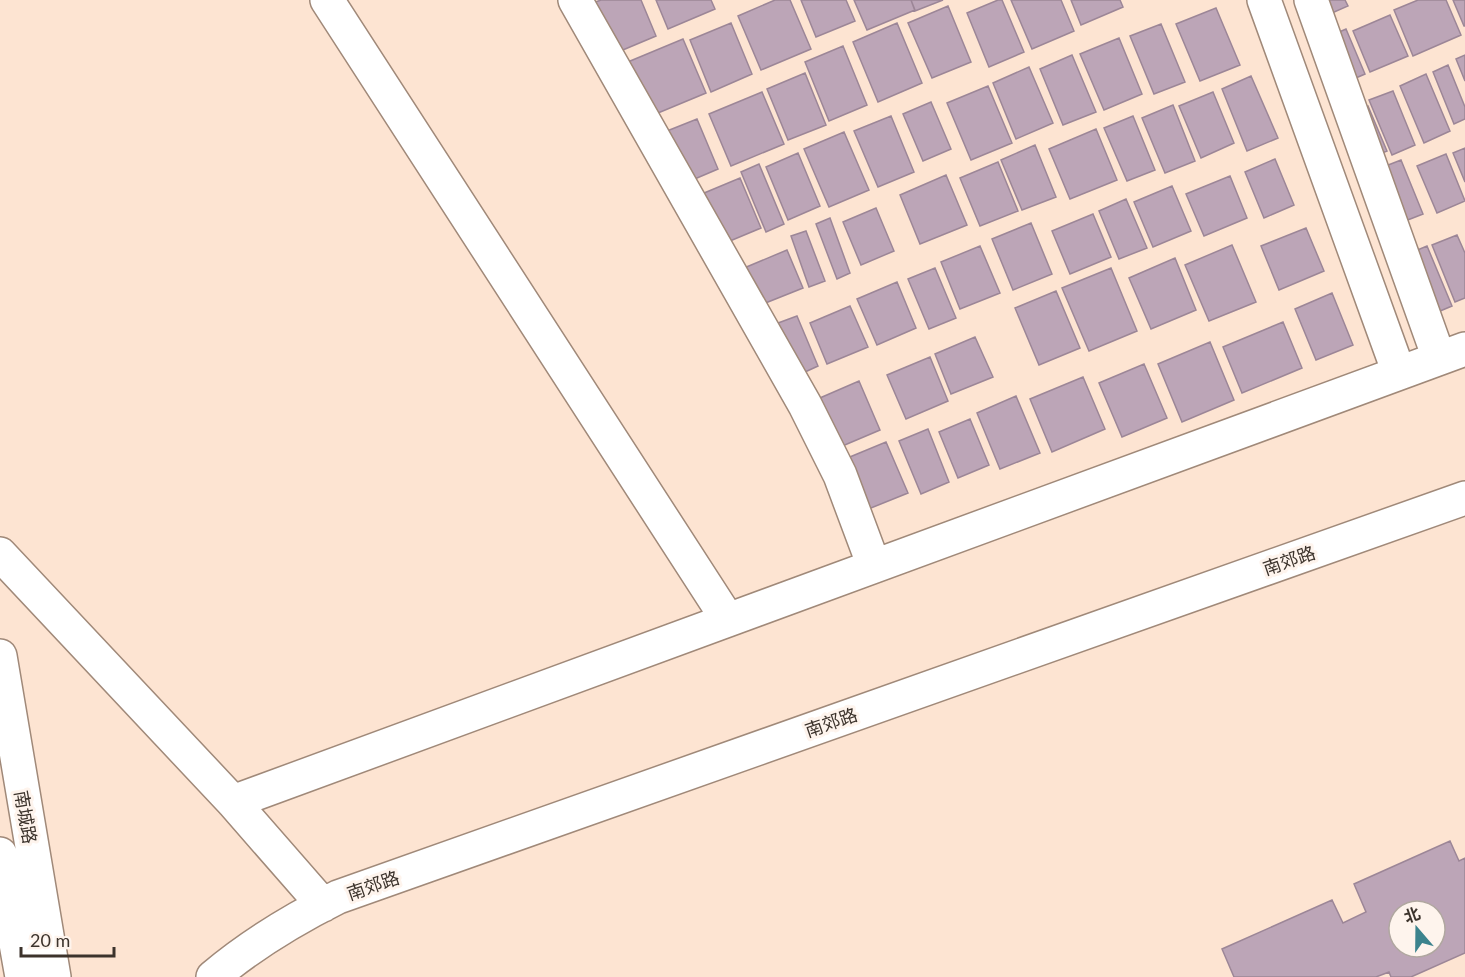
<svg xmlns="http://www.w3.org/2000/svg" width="1465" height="977" font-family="Lato,'Noto Sans SC',sans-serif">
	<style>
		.building { fill: #bca5b7; stroke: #9c8697; stroke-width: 1.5; fill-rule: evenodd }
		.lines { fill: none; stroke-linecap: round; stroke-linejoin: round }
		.minor-casing { stroke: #a08979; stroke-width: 36 }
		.minor { stroke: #fff; stroke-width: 33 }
		.labels { text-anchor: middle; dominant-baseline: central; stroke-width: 6; stroke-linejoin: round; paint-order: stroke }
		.street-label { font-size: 18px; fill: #3c332c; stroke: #fef4ed }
	</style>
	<rect width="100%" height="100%" fill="#fde4d2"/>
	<!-- building -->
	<path class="building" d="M601 0H641L656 36 611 55 590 4Z
		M656 0H711L715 9 668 29Z
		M775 0H790L811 49 761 70 738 16Z
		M801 0H846L855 21 816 37Z
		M854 0H911L915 10 867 30Z
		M911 0H943L915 11Z
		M998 0H1002L1024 52 989 67 967 13Z
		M1011 0H1061L1074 31 1032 49Z
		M1071 0H1120L1123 7 1081 25Z
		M1316 0H1345L1348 6 1323 17Z
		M1418 0H1446L1461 35 1413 56 1394 10Z
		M1453 0H1465V26H1464Z
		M948 6 971 62 932 78 908 23Z
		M1216 8 1240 65 1200 81 1176 24Z
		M1390 15 1408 56 1370 72 1353 31Z
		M731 23 752 74 711 92 690 40Z
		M897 23 922 83 878 102 853 42Z
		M1161 24 1185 82 1154 94 1130 36Z
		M1346 29 1365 74 1349 81 1330 36Z
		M1119 38 1142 94 1104 110 1080 54Z
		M683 39 706 93 646 118 623 64Z
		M843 46 867 105 829 121 805 62Z
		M1072 55 1096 112 1063 125 1040 69Z
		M1465 55V81L1456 59Z
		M1448 65 1465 107V119L1454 124 1433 72Z
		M1029 67 1053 123 1016 139 993 83Z
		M805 73 826 125 788 140 767 89Z
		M1426 74 1450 131 1424 143 1400 86Z
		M1251 76 1278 138 1247 151 1222 89Z
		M988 86 1012 143 971 160 947 103Z
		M1393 91 1415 145 1392 155 1369 100Z
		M762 92 784 144 731 166 709 114Z
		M1213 92 1234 143 1201 158 1179 106Z
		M931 102 951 149 923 161 903 114Z
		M1173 105 1195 161 1165 173 1142 118Z
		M1368 106 1387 151 1374 156 1355 112Z
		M891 116 914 172 878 187 854 131Z
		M1133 116 1155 170 1127 181 1104 128Z
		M697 119 718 169 683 184 662 133Z
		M1096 129 1117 180 1070 199 1049 149Z
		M844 132 869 190 829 207 804 149Z
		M1035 145 1056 197 1022 210 1001 160Z
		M1465 148V182L1453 153Z
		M798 153 820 206 788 220 766 167Z
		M1446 154 1465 201 1437 213 1417 166Z
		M1275 159 1294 205 1264 218 1245 172Z
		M1401 160 1423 214 1400 223 1378 169Z
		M998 162 1018 211 980 226 960 178Z
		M759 164 784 224 766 232 741 172Z
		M946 175 967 225 920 244 900 195Z
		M1230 176 1247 218 1204 236 1186 194Z
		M740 178 761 228 718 246 697 196Z
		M1172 186 1191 231 1153 247 1134 202Z
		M1126 199 1147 248 1119 259 1099 211Z
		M876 208 894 251 861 265 843 222Z
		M1093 214 1111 257 1070 274 1052 231Z
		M830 218 850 273 837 279 816 224Z
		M1031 223 1052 274 1013 290 992 239Z
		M1306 228 1324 271 1279 290 1261 246Z
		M806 231 825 281 809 287 791 236Z
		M1457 235 1465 253V298L1455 302 1432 245Z
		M1232 245 1256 302 1209 321 1185 265Z
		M980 246 1000 293 960 309 941 262Z
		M1427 246 1452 306 1433 314 1408 254Z
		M787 250 803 288 753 308 737 271Z
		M1175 258 1196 310 1151 329 1129 278Z
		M935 268 956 318 929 329 908 279Z
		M1111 268 1137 331 1089 351 1062 288Z
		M897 282 916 328 877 345 857 299Z
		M1056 291 1080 348 1039 365 1015 308Z
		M1332 293 1353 345 1316 360 1295 309Z
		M850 306 868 347 827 364 810 323Z
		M797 316 818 366 792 378 770 326Z
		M1283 322 1302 368 1242 393 1223 347Z
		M975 337 993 377 951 394 935 354Z
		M1210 342 1234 400 1182 422 1158 364Z
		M930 357 948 401 906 419 887 375Z
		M1144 364 1167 418 1122 437 1099 383Z
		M1083 377 1105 429 1052 452 1030 399Z
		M859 381 880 430 833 450 813 401Z
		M1016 396 1040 453 1000 469 977 413Z
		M970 419 989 465 958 478 939 432Z
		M928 429 949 482 921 494 899 441Z
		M886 442 908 493 866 510 845 459Z
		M1450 841 1459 861 1465 858V953L1411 977H1391L1389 972 1376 977H1234L1222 949 1332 900 1343 923 1366 912 1354 884ZM1399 911H1435V947H1399Z"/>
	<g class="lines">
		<!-- minor casing -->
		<g class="minor-casing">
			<path id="minor" d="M327 0 728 620
				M575 0 805 405 840 475 874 566
				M1264 0 1399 373
				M1311 0 1439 358
				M0 554 233 802 323 905
				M0 656 54 977
				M233 802 1465 349
				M0 854 22 977
				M213 977C252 944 292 920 338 897L1465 498"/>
		</g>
		<!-- minor -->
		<use href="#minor" class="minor"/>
	</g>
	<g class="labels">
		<!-- street labels -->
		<g class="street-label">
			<text transform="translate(1289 560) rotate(-19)">南郊路</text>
			<text transform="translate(831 722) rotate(-19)">南郊路</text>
			<text transform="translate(26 817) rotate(80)">南城路</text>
			<text transform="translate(373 885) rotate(-19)">南郊路</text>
		</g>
	</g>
	<!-- north arrow -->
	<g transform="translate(1417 929) rotate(340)"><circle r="28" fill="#fef4ed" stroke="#b0a7a0" stroke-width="1.5"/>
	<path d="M0-4.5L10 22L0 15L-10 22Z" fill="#3c838d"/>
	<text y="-9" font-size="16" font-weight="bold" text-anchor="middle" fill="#3c332c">北</text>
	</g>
	<!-- scale -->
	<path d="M21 947v9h93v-9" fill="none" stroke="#3c332c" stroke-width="3"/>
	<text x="30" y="947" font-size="18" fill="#3c332c" stroke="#fef4ed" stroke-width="4.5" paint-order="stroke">20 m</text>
</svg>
